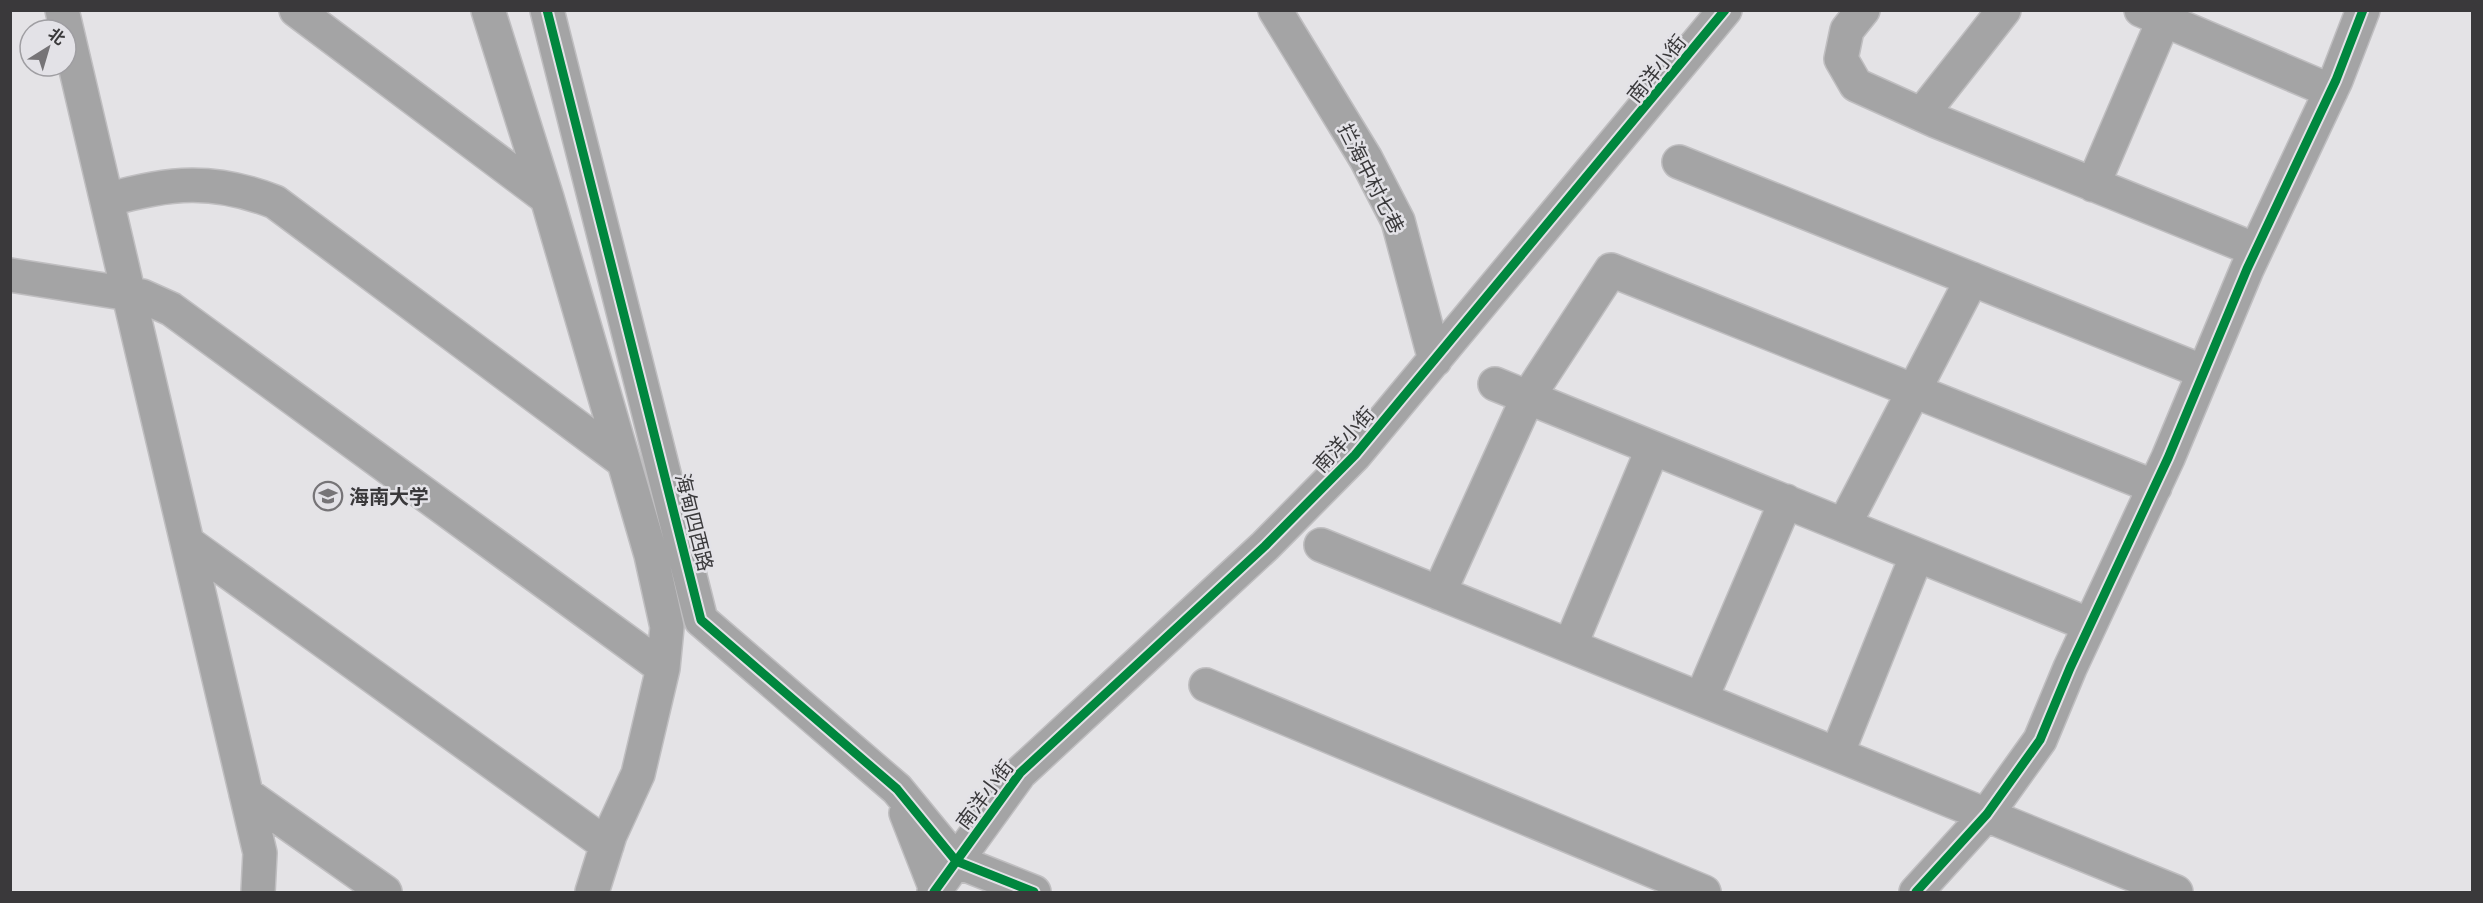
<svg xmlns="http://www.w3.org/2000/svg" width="2483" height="903" font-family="'Exo 2','Noto Sans SC',sans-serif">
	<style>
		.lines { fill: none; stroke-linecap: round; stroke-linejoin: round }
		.minor-casing { stroke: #bfbec0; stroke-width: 36 }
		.minor { stroke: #a4a4a5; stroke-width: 33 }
		.cycleway-casing { stroke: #e3e2e7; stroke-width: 13 }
		.cycleway { stroke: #00873e; stroke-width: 9 }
		.labels { text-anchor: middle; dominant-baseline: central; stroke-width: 5; stroke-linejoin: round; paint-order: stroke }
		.street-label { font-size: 20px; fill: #3a393b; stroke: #e3e2e7 }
		.poi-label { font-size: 20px; font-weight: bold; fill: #3a393b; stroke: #e3e2e7; text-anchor: start }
	</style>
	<rect width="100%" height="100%" fill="#e4e3e6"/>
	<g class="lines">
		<!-- minor casing -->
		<g class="minor-casing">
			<path id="minor" d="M62 10 260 853 258 892
				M296 10 547 198
				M488 10 547 198 651 555 667 627 663 668 638 774 610 835 592 892
				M547 10 701 620 897 789 956 861 1034 892
				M1275 10 1366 159 1398 221 1435 360
				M1863 10 1847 30 1841 59 1856 85 1936 121 2256 250
				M2141 10 2331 91
				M1922 114 2004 10
				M1679 162 2204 372
				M2093 185 2168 10
				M107 200C169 182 214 178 275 202L623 461
				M10 275 142 296 171 309 663 668
				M1495 384 2090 625
				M1844 525 1972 279
				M188 543 607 845
				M1321 545 2176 892
				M1439 593 1528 397 1611 270 2155 487
				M1570 646 1653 448
				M1206 685 1704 892
				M1701 699 1786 501
				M1837 754 1917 555
				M246 794 385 892
				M906 813 937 892
				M934 892 1020 773 1265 546 1355 455 1725 10
				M1916 892 1987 814 2040 740 2070 668 2168 458 2247 269 2336 80 2363 10"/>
		</g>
		<!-- minor -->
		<use href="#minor" class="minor"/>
		<!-- cycleway casing -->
		<g class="cycleway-casing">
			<path id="cycleway" d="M547 10 701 620 897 789 956 861 1034 892
				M934 892 1020 773 1265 546 1355 455 1725 10
				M1916 892 1987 814 2040 740 2070 668 2168 458 2247 269 2336 80 2363 10"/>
		</g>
		<!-- cycleway -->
		<use href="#cycleway" class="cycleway"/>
	</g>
	<!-- icons -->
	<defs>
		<g id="university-ring" transform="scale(1.5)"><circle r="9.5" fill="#e3e2e7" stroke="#767477" stroke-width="1.5"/><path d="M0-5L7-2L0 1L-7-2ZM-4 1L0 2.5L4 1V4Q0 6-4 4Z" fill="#767477"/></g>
	</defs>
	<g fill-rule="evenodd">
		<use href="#university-ring" x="328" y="496"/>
	</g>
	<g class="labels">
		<!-- street labels -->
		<g class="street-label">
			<text transform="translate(1656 68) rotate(-51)">南洋小街</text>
			<text transform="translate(1372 178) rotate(63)">拦海中村七巷</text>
			<text transform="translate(1343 439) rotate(-48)">南洋小街</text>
			<text transform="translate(695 522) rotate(76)">海甸四西路</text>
			<text transform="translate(984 794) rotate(-53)">南洋小街</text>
		</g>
		<!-- poi labels -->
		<g class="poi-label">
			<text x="349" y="496">海南大学</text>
		</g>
	</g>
	<!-- border -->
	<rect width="2483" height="903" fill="none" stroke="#3a393b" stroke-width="24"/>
	<!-- north arrow -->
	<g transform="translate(48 48) rotate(37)"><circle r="28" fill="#e3e2e7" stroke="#9f9ea2" stroke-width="1.5"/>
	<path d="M0-4.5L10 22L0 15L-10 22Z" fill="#767477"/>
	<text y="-9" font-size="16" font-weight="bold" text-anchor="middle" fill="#3a393b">北</text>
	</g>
</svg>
